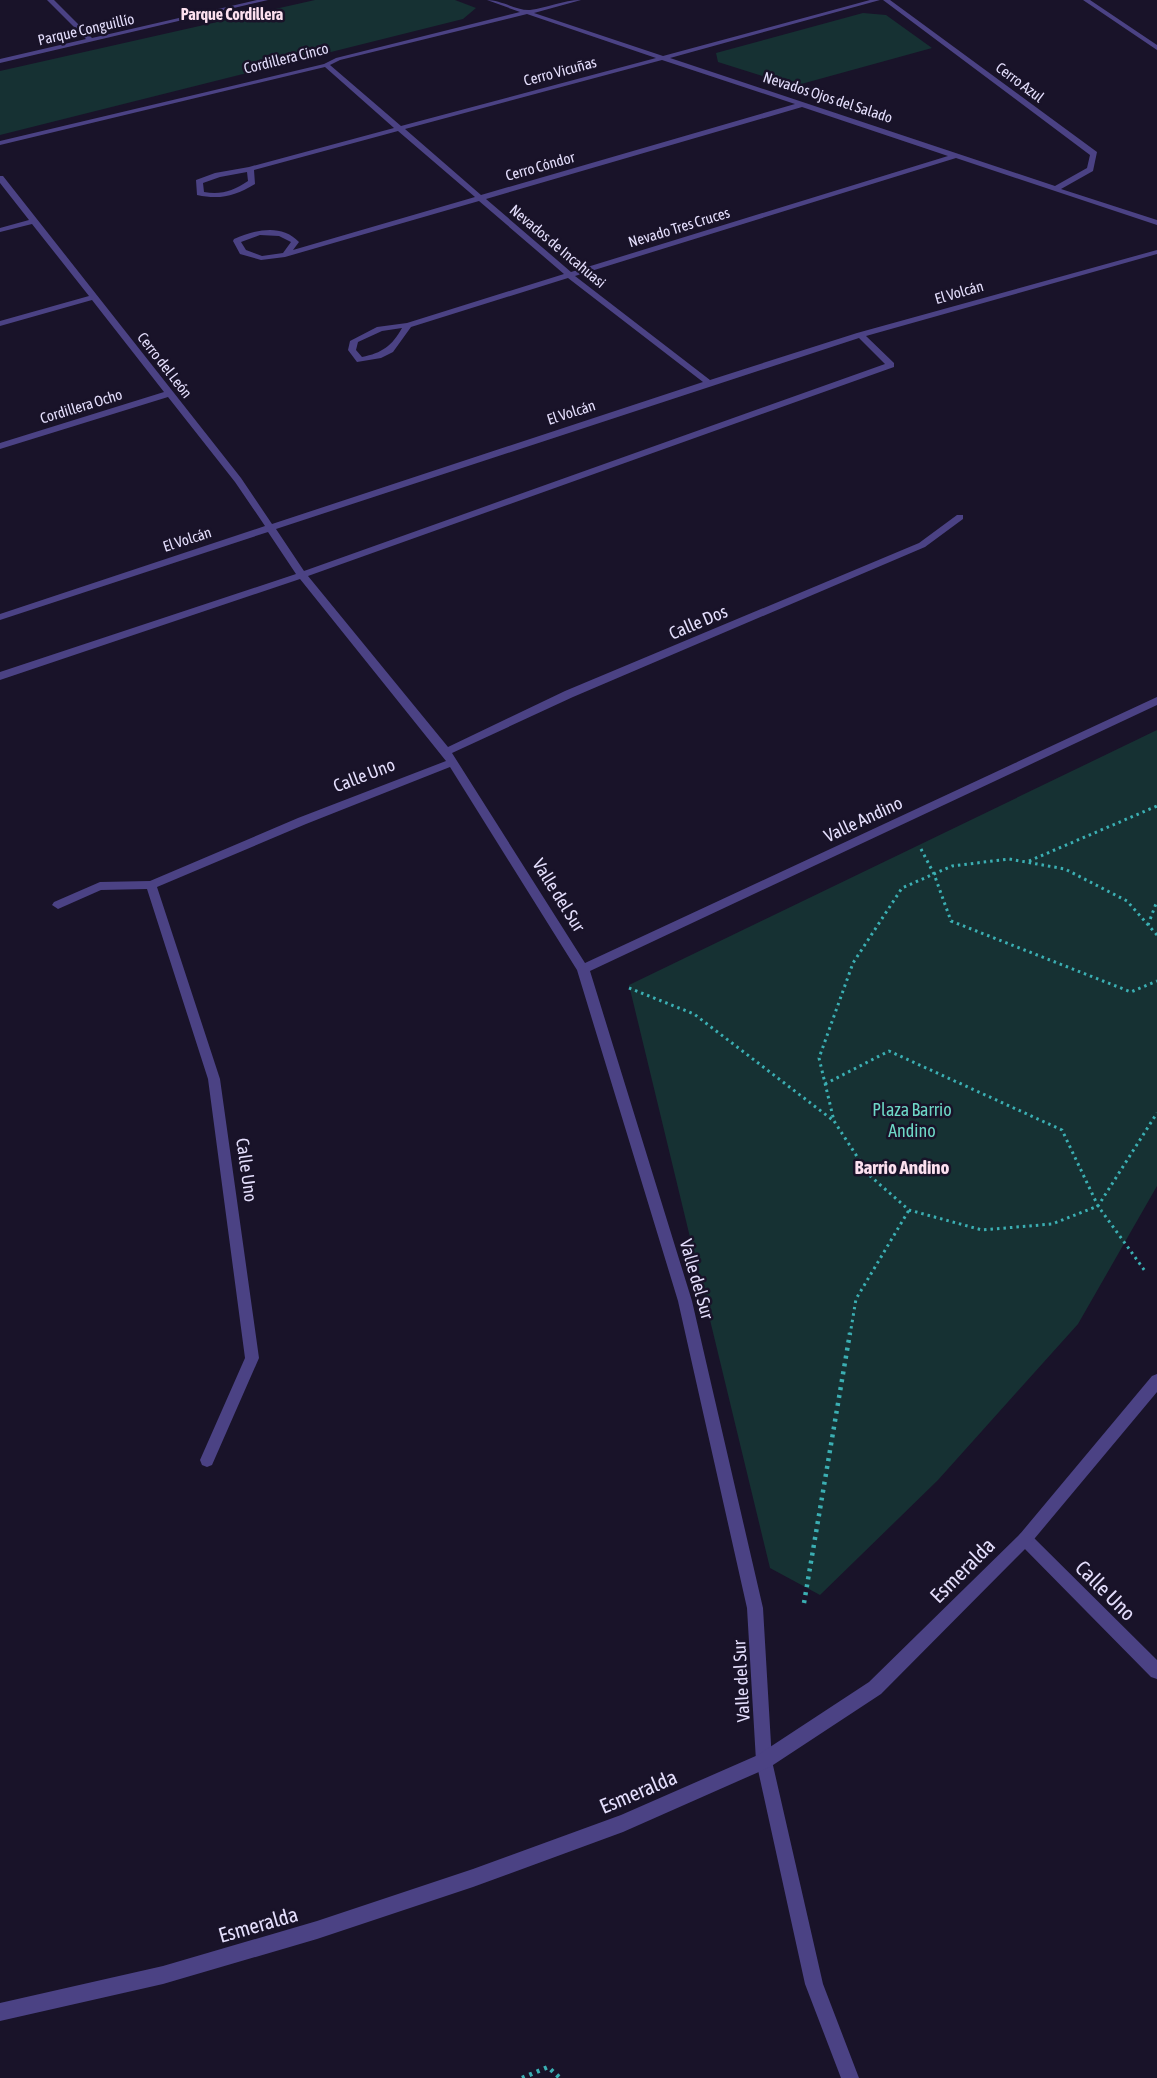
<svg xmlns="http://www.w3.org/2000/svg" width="1157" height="2078" font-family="'Asap Condensed',sans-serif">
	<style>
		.green { fill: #163133 }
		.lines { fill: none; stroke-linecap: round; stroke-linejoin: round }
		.path-far1 { stroke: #3bafb3; stroke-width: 3; stroke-dasharray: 2.5 4; stroke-linecap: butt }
		.path { stroke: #3bafb3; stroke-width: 4.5; stroke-dasharray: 3 5; stroke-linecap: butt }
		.minor { fill: #4b4284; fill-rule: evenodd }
		.tertiary { fill: #4b4284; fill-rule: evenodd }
		.labels { text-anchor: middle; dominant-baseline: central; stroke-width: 5; stroke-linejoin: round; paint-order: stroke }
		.far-street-label { font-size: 15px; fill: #e4defc; stroke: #191329 }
		.far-neighbourhood-label { font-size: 16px; font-weight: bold; fill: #fce0ef; stroke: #191329 }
		.street-label { font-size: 18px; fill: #e4defc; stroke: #191329 }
		.park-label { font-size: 18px; fill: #6ed8c7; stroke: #191329 }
		.neighbourhood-label { font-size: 19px; font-weight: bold; fill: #fce0ef; stroke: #191329 }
		.near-street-label { font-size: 21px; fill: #e4defc; stroke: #191329 }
	</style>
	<rect width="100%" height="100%" fill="#191329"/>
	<!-- green -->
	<path class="green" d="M315 0H455L476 8 463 19 0 135V71Z
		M863 13 886 15 932 48 794 86 718 62 716 53Z
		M1157 730V1186L1078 1324 938 1480 820 1595 770 1568 629 985Z"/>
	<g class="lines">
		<!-- path-far1 -->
		<path class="path-far1" d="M921 849 934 874 951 921 1131 992 1157 981
			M1029 861 1157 806
			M1148 925 1157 901
			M1157 935 1127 901 1065 869 1009 859 952 866 902 888 853 963 819 1058 834 1121 869 1175 909 1210 982 1230 1052 1224 1098 1206 1157 1113
			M629 988 694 1014 834 1121
			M825 1084 889 1051 1062 1130 1098 1206 1145 1271
			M850 1335 856 1299 909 1210"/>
		<!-- path -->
		<path class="path" d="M804 1603 850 1333
			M522 2078 548 2067 560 2078"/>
		<!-- minor -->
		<path class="minor" d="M47 0H54L92 38 257 0H268L0 63V59L86 39Z
			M487 0C501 0 518 11 530 10 547 8 563 0 581 0L534 13 663 56 870 0H880L670 58 1055 186 1087 168 1090 155 883 0H890L1097 152 1093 171 1061 189 1157 220V225L956 158 575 276 710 380 857 333 1157 250V254L866 336 894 363V367L308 576 448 747 565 691 919 543 957 515H963V519L925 547 573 697 452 753 585 963 1157 697V705L590 971 692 1301 763 1608 772 1761 823 1984 859 2078H841L805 1984 756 1761 747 1608 678 1301 577 970 450 767 306 824 157 887 220 1079 259 1358 212 1465 207 1467 202 1465 200 1460 245 1358 208 1079 147 889 101 890 58 909 52 905 54 902 100 882 150 881 298 818 446 761 300 579 0 680V672L296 574 268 532 0 620V614L265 526 235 482 168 397 0 449V443L164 392 92 300 0 326V321L89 296 32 224 0 232V228L29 220 0 183V176H3L241 478 272 524 703 382 568 278 411 327 393 352 381 358 357 362 348 350 350 341 377 327 407 323 564 274 479 201 285 257 261 260 240 254 233 241 234 239C255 230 281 223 299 242L293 250 475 197 398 131 254 170 255 184C235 196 220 200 197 195L196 180 215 173 249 167 394 128 325 67 0 145V141L324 64 336 58 520 12ZM527 14 656 58 401 126 330 65 340 60ZM662 60 795 104 481 195 405 129ZM802 107 948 156 571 272 486 199ZM247 172 248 181C233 191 221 195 204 192L203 183 220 177ZM260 235 279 236 291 242 283 253 262 256 246 250 241 242ZM402 328C392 346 382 353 362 357L356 350 358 342 382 331ZM859 338 885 364 304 571 276 529Z
			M1083 0H1090L1157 45V50Z
			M1025 1531 1030 1534 1157 1660V1679L1151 1677 1020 1544 1017 1539 1020 1534Z"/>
		<!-- tertiary -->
		<path class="tertiary" d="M1157 1374V1392L1030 1544 881 1694 770 1767 623 1832 473 1887 317 1939 163 1984 0 2021V2003L163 1966 317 1921 473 1869 621 1815 758 1755 869 1682 1020 1534 1152 1376Z"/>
	</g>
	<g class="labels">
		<!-- far-street labels -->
		<g class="far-street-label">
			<text transform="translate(86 29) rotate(-13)">Parque Conguillío</text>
			<text transform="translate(286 58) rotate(-14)">Cordillera Cinco</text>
			<text transform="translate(560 71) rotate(-15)">Cerro Vicuñas</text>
			<text transform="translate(1020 82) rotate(37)">Cerro Azul</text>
			<text transform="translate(828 97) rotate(18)">Nevados Ojos del Salado</text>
			<text transform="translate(540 166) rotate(-16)">Cerro Cóndor</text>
			<text transform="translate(679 227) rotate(-17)">Nevado Tres Cruces</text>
			<text transform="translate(558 246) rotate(40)">Nevados de Incahuasi</text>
			<text transform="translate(959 292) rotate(-16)">El Volcán</text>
			<text transform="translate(165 365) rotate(52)">Cerro del León</text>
			<text transform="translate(81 406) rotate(-17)">Cordillera Ocho</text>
			<text transform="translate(571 412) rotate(-18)">El Volcán</text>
			<text transform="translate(187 539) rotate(-18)">El Volcán</text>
		</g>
		<!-- far-neighbourhood labels -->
		<g class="far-neighbourhood-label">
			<text x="232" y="14">Parque Cordillera</text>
		</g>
		<!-- street labels -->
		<g class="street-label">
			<text transform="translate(698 622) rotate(-23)">Calle Dos</text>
			<text transform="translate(364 775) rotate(-21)">Calle Uno</text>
			<text transform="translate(863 819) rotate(-25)">Valle Andino</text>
			<text transform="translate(559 895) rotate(58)">Valle del Sur</text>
			<text transform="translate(247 1170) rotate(82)">Calle Uno</text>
			<text transform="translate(697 1279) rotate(74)">Valle del Sur</text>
			<text transform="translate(741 1681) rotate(-93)">Valle del Sur</text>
		</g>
		<!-- park labels -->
		<g class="park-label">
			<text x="912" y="1109">Plaza Barrio<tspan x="912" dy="21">Andino</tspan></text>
		</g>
		<!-- neighbourhood labels -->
		<g class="neighbourhood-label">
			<text x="902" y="1167">Barrio Andino</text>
		</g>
		<!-- near-street labels -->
		<g class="near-street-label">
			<text transform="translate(962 1570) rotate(-45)">Esmeralda</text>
			<text transform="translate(1106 1590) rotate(45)">Calle Uno</text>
			<text transform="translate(638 1791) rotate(-23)">Esmeralda</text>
			<text transform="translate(258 1924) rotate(-16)">Esmeralda</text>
		</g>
	</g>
</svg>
